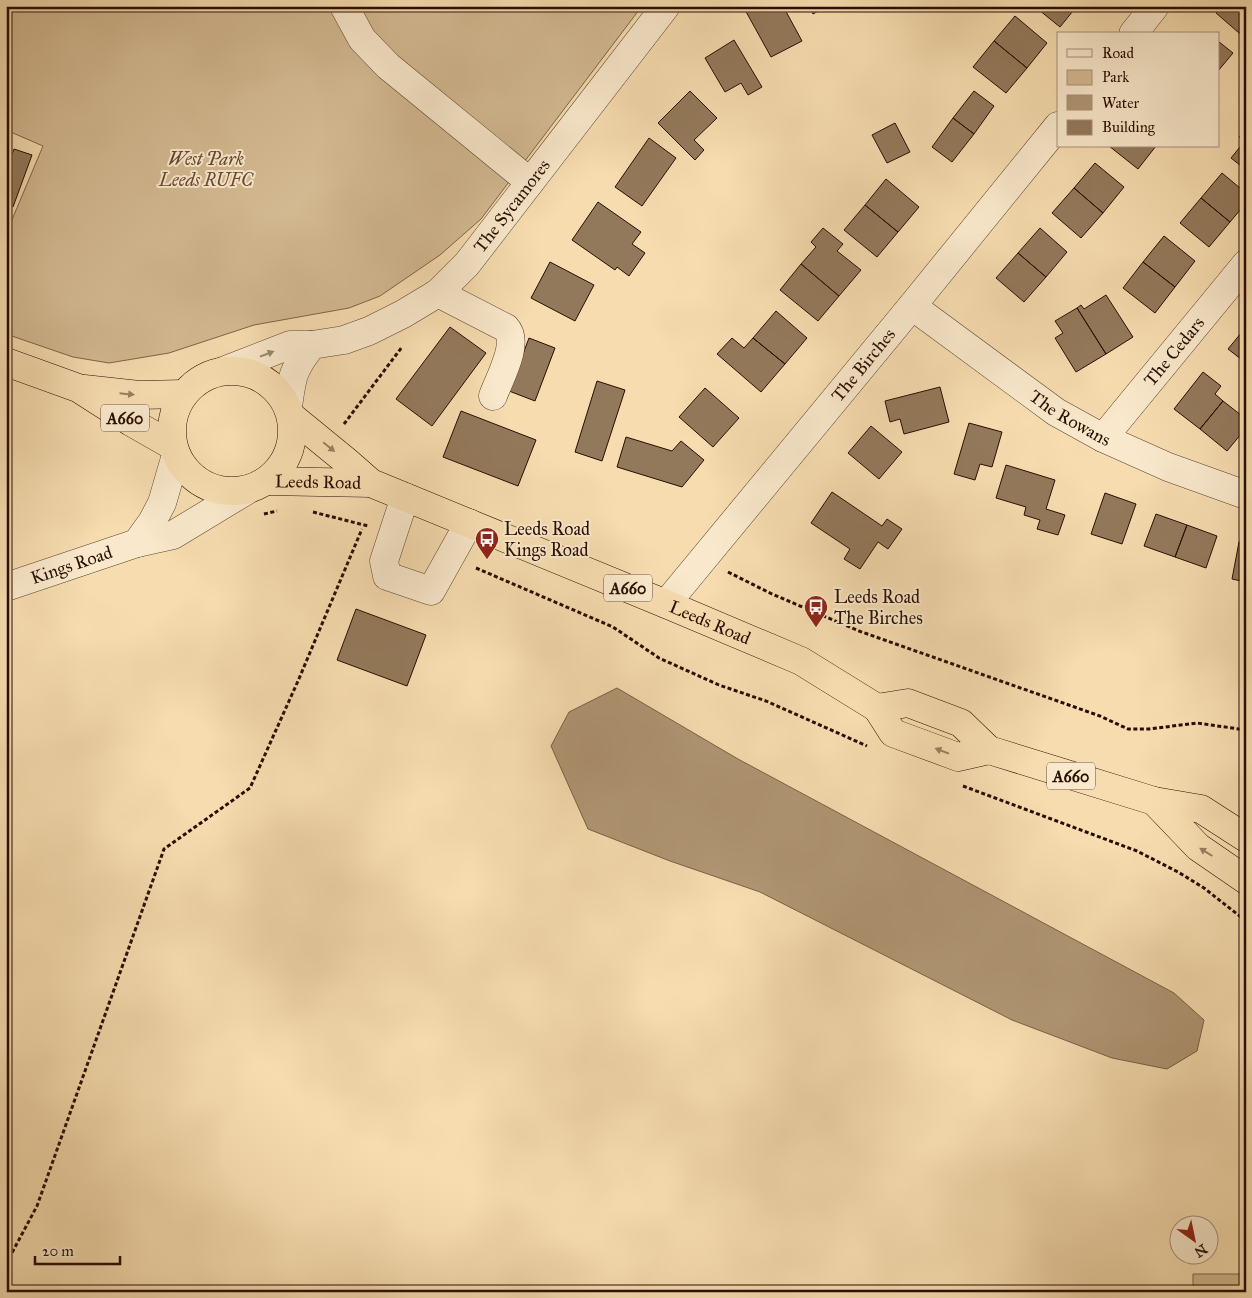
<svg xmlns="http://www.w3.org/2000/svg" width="1252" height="1298" font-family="'IM FELL Great Primer',serif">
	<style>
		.green { fill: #d3b991; stroke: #7e6348 }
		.water { fill: #b09674; stroke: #7a5f46 }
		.building { fill: #93795b; stroke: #280d00 }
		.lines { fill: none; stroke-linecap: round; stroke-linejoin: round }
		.minor-casing { stroke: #5c412c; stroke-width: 29 }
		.highway-casing { stroke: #280d00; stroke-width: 29 }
		.path { stroke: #280d00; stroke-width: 3; stroke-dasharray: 4 2.5; stroke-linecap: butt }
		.minor { stroke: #f9e8cb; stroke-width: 28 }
		.highway { stroke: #f6dcaf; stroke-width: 28 }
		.oneway { fill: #9b8570 }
		.oneway2 { fill: #997f60 }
		.labels { text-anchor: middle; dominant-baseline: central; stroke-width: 4; stroke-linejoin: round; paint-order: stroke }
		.shield { fill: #f9e8cb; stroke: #674f3d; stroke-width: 1 }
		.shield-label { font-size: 16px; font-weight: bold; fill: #280d00 }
		.park-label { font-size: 18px; font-style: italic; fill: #644933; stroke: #f9e8cb }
		.street-label { font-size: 18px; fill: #280d00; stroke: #f9e8cb }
		.poi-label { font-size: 18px; fill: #280d00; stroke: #f9e8cb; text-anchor: start }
	</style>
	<rect width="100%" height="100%" fill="#f6dcaf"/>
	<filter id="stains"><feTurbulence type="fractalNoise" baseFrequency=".004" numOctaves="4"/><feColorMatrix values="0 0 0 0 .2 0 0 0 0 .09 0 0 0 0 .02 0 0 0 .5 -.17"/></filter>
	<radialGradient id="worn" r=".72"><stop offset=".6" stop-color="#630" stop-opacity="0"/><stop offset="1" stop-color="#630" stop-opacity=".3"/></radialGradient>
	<!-- green -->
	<path class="green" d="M6 6H642L481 219 440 255 380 296 349 308 254 325 169 353 109 363 73 357 6 334V234L43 146 6 130Z
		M1193 1274H1246V1292H1193Z"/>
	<!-- water -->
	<path class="water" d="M617 688 738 759 1174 993 1204 1020 1197 1051 1167 1069 1112 1058 1012 1020 760 892 670 861 588 829 551 746 569 712Z"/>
	<!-- building -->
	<path class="building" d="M747 6H783L802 41 771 57 744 8Z
		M809 6H827L813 14Z
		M1034 6H1077L1060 27Z
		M1222 6H1246V39L1216 13Z
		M1015 16 1047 43 1027 68 994 41Z
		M734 40 762 87 748 95 741 83 725 92 705 58Z
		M994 41 1027 68 1006 93 973 67Z
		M1218 41 1233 53 1218 71Z
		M690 91 717 118 694 140 704 150 695 160 658 123Z
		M974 91 994 106 974 134 953 118Z
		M953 118 974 134 952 162 932 147Z
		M895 123 910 152 887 163 872 135Z
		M1246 129V170L1231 158 1244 142 1239 137Z
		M649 138 676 158 642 206 615 187Z
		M1109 146H1156L1138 169Z
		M14 149 32 155 13 207 6 204V170Z
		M1095 163 1124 187 1103 213 1074 188Z
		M1222 173 1246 193V203L1230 222 1201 198Z
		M886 179 919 207 898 232 865 205Z
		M1074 188 1103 213 1081 238 1052 213Z
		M1201 198 1230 222 1209 247 1180 223Z
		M598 202 641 232 632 244 645 253 629 276 617 267 615 270 572 240Z
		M865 205 898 232 877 257 844 230Z
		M823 228 843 244 837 251 861 270 839 296 801 264 816 247 811 242Z
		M1040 228 1067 252 1046 277 1018 253Z
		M1164 236 1195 261 1175 287 1143 262Z
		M1018 253 1046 277 1024 302 996 278Z
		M550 262 594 285 575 321 531 298Z
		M1143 262 1175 287 1155 313 1123 288Z
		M801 264 839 296 818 321 780 290Z
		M1106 295 1133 337 1106 354 1077 308 1081 305 1084 309Z
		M1077 308 1106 354 1076 372 1055 338 1063 333 1055 321Z
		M776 311 807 338 785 364 753 338Z
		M450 327 486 353 432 426 396 399Z
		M1246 327V363L1228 349Z
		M529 338 555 348 535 401 509 391Z
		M732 338 744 348 753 338 785 364 761 392 717 354Z
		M1203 372 1221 386 1215 394 1223 401 1200 429 1174 409Z
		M597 381 625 390 602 461 575 452Z
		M940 387 949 422 904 434 900 419 890 422 885 401Z
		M705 388 739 418 713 447 679 417Z
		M1223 401 1246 419V428L1227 451 1200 429Z
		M461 411 536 440 518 486 443 457Z
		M969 423 1002 432 992 467 980 464 975 480 954 474Z
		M871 426 902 452 879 479 848 453Z
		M626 437 672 451 681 441 704 460 682 487 617 467Z
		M1006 465 1055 480 1046 509 1065 515 1058 535 1037 529 1040 520 1024 515 1026 507 996 498Z
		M832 492 882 526 887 519 902 529 888 549 878 542 860 569 844 559 850 549 811 523Z
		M1105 493 1136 504 1122 544 1091 534Z
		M1156 514 1187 525 1175 557 1144 546Z
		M1187 525 1217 536 1206 568 1175 557Z
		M1239 542 1246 543V582L1232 579Z
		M356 609 426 635 407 686 337 660Z"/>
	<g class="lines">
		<!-- minor casing -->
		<g class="minor-casing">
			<g id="minor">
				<path d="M344 6 362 39 388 66 530 182"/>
				<path d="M1133 34 1155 6"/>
				<path d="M438 293 506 328C520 343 499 379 493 396"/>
				<path id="s1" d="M912 306 1056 412 1103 438 1168 467 1246 495"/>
				<path id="s2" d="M223 371 290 345H312L344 340 369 331 403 314 438 293 467 264 666 6"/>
				<path d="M288 407C292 376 293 369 312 345"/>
				<path id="s3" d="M1103 438 1246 264"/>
				<path d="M405 497 384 561 387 576 431 591 469 523"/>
				<path d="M137 543 152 522 162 503 176 455"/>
				<path id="s4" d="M6 587 137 543 173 535 249 489"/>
				<path id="s5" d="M666 604 912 306 1058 126"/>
			</g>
		</g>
		<!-- highway casing -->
		<g class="highway-casing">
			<g id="highway">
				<path d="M6 362 78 388 131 422 173 446"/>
				<circle cx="232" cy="431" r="60"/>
				<path d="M84 389 139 395 184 394"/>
				<path id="s6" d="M291 416 346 461 371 483 666 604 801 661 877 708 893 733 958 757 989 750"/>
				<path id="s7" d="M266 481 371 483"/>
				<path d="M877 708 908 703 961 723 989 750 1154 801 1201 809 1246 838"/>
				<path d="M1154 801 1198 847 1246 880"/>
			</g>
		</g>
		<!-- path -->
		<path class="path" d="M344 424 402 347
			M313 512 368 526
			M264 514 277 511
			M476 568 613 627 659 658 719 685 766 701 867 746
			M728 572 772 594 859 631 1100 716 1128 729H1149L1197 723 1246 730
			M963 786 1137 851 1178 872 1204 888 1246 921
			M6 1264 37 1206 164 849 250 788 298 681 362 529"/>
		<!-- minor -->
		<use href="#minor" class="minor"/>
		<!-- highway -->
		<use href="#highway" class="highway"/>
	</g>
	<!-- one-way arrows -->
	<defs><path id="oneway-solid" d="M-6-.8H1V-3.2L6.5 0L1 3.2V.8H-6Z" transform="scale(1.25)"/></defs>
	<use class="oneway" href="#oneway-solid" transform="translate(267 354) rotate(-21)"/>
	<g class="oneway2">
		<use href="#oneway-solid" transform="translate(127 394) rotate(6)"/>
		<use href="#oneway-solid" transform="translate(329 447) rotate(39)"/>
		<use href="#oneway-solid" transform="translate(942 751) rotate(-159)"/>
		<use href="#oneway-solid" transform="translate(1206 852) rotate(-148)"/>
	</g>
	<!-- icons -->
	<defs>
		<g id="bus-pin" transform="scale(1.25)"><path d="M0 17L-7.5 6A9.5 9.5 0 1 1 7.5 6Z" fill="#8f2418" stroke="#f9e8cb"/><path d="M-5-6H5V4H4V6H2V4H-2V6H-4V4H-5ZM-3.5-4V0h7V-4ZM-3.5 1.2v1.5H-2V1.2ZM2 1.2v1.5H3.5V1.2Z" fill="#fff"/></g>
	</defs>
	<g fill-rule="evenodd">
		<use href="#bus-pin" x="487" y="539"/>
		<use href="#bus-pin" x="816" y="607"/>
	</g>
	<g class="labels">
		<!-- shield labels -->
		<g class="shield">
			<rect x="101" y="404.5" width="48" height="27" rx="4"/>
			<rect x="604" y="574.5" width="48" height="27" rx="4"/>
			<rect x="1047" y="762.5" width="48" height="27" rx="4"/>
		</g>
		<g class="shield-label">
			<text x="125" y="418">A660</text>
			<text x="628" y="588">A660</text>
			<text x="1071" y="776">A660</text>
		</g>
		<!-- park labels -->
		<g class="park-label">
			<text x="206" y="159">West Park<tspan x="206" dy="21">Leeds RUFC</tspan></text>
		</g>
		<!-- street labels -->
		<g class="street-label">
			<text stroke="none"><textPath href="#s2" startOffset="346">The Sycamores</textPath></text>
			<text stroke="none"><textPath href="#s3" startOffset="112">The Cedars</textPath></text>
			<text stroke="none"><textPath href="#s5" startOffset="310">The Birches</textPath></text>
			<text stroke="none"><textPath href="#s1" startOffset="194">The Rowans</textPath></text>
			<text stroke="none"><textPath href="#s7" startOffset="52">Leeds Road</textPath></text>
			<text stroke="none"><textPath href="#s4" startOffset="69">Kings Road</textPath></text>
			<text stroke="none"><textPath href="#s6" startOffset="471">Leeds Road</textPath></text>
		</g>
		<!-- poi labels -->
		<g class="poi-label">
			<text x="504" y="529">Leeds Road<tspan x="504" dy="21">Kings Road</tspan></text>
			<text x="834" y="597">Leeds Road<tspan x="834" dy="21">The Birches</tspan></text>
		</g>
	</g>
	<!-- margin -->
	<rect width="1252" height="1298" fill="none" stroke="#f6dcaf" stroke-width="25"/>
	<rect x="8" y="8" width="1237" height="1283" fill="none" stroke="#280d00" stroke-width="2.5"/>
	<rect x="12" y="12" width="1227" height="1273" fill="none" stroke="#280d00"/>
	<!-- legend -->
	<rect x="1057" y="32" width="162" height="115" fill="#f9e8cb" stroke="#a5907a"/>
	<rect x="1067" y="49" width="25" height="8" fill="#f9e8cb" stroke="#a5907a"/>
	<text x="1102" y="58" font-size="15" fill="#280d00">Road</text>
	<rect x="1067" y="70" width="25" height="15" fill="#d3b991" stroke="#a5907a"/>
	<text x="1102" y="82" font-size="15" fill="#280d00">Park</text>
	<rect x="1067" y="95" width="25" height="15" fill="#b09674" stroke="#a5907a"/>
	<text x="1102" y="108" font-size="15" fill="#280d00">Water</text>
	<rect x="1067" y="120" width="25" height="15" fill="#93795b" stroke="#a5907a"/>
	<text x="1102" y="132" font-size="15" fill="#280d00">Building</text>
	<!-- north arrow -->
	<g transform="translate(1194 1240) rotate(147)"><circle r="24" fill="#f9e8cb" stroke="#a5907a"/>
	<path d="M0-4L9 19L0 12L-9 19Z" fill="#8f2418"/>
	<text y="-8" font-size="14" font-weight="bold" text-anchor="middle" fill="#280d00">N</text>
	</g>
	<!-- scale -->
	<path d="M35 1256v8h85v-8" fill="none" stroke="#280d00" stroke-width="2.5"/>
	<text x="42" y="1256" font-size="15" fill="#280d00" stroke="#f9e8cb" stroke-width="4" paint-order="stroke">20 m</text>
	<rect width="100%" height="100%" filter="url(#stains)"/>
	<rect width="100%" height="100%" fill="url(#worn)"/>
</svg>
